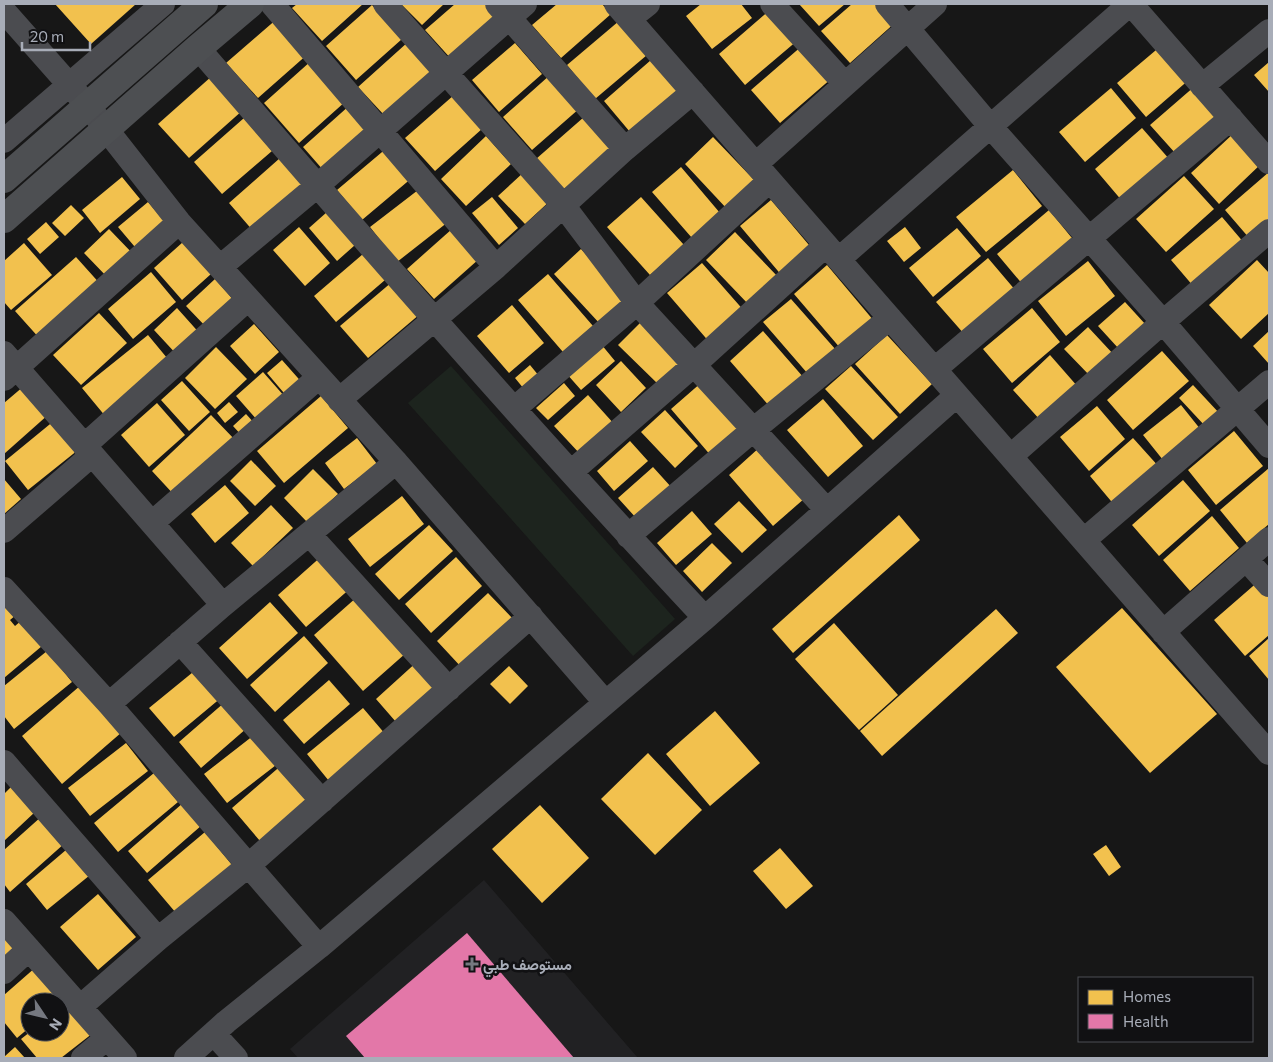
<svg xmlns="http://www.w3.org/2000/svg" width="1273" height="1062" font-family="Commissioner,Vazirmatn,sans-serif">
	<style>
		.built { fill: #212123 }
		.green { fill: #1d241e }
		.homes { fill: #f2c14e }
		.health { fill: #e377a8 }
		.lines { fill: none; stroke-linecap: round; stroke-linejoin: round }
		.street { stroke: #4b4c50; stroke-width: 24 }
		.primary { stroke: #4d4f52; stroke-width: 28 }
		.poi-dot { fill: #757880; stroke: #111113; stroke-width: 2 }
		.labels { text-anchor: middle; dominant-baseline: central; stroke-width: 5; stroke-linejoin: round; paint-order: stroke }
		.poi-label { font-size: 15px; font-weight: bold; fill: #a8adb8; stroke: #111113; text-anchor: start }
	</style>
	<rect width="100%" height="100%" fill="#171717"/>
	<!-- built -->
	<path class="built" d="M484 880 638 1058H298L290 1049Z"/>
	<!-- green -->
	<path class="green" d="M451 366 675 619 633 656 408 403Z"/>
	<!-- homes -->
	<path class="homes" d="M55 4H136L91 44Z
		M297 4H363L322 41 292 8Z
		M401 4H444L422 25Z
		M455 4H487L500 18 453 61 425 30Z
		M557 4H602L611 14 561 58 532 25Z
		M701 4H741L752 18 712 49 686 16Z
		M799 4H845L819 26Z
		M852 4H882L897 21 850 63 821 31Z
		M372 5 402 39 356 80 326 46Z
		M771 9 798 40 745 85 719 54Z
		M278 18 309 53 258 98 226 63Z
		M619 21 647 55 595 99 567 65Z
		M408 42 435 71 385 116 358 87Z
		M515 43 542 74 499 112 472 80Z
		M803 45 832 78 780 123 751 90Z
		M1162 45 1191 78 1146 117 1117 83Z
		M651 60 678 90 630 132 604 101Z
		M311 61 346 101 299 143 264 103Z
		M1269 62V92L1254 75Z
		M550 75 580 108 532 150 503 117Z
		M212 76 243 110 189 158 158 124Z
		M1195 86 1220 115 1176 154 1150 125Z
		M1111 88 1136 118 1085 162 1059 132Z
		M454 95 483 128 435 171 405 138Z
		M350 105 371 128 324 171 303 147Z
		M584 117 611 149 563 190 536 159Z
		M244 118 272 151 222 194 194 162Z
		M1142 128 1170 160 1123 202 1095 169Z
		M1234 133 1262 163 1219 204 1191 173Z
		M486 136 511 164 466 206 441 179Z
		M713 137 757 183 728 210 685 164Z
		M388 147 413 177 362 220 337 190Z
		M280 158 306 187 254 232 229 203Z
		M681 167 720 213 692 238 652 192Z
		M1013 170 1042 206 986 252 956 217Z
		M524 172 551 200 525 224 498 196Z
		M1269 172V222L1250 239 1225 210Z
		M1184 176 1214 209 1166 252 1136 219Z
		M122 177 140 199 100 233 82 210Z
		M422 187 448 222 397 262 370 227Z
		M492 197 518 228 499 245 472 213Z
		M641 197 684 245 650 275 607 227Z
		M771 200 814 251 783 277 740 226Z
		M148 202 170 228 140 253 118 227Z
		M71 205 84 218 65 236 52 223Z
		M1049 210 1076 243 1024 286 997 254Z
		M327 212 355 245 337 261 309 228Z
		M1222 217 1245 244 1194 287 1171 260Z
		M46 222 59 237 40 254 27 239Z
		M299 227 330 263 305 286 273 250Z
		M905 227 921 248 904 262 887 241Z
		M957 228 981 256 933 297 909 268Z
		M109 229 135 256 110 280 84 253Z
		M452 229 479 259 434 299 407 269Z
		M735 232 779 278 750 306 706 260Z
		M183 242 211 274 182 300 154 268Z
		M24 243 52 275 11 310 4 302V261Z
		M581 249 628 300 601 325 554 274Z
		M363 254 385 280 336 322 314 296Z
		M76 257 102 286 41 340 15 311Z
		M988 258 1016 291 965 335 936 302Z
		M1257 260 1269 273V313L1241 339 1209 305Z
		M1088 261 1115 296 1066 336 1038 301Z
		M702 263 746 313 711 344 667 293Z
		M827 265 874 321 841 349 794 294Z
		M151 272 176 302 133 339 108 309Z
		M548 274 593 326 563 352 518 300Z
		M215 279 237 304 209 330 186 306Z
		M392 282 420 314 368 358 340 326Z
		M791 299 836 350 808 374 763 322Z
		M1125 302 1146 325 1119 349 1098 326Z
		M512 305 544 343 509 373 477 336Z
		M177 308 202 336 179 357 154 330Z
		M1032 308 1060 342 1012 383 983 349Z
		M99 313 127 343 81 385 53 355Z
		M643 320 684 360 659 385 618 345Z
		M254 324 279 352 255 374 230 346Z
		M1088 327 1115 356 1092 378 1064 349Z
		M763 331 804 378 771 408 730 361Z
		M1269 331V364L1253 346Z
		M148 335 172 364 106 417 82 388Z
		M887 335 932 384 900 414 855 364Z
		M601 344 615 361 581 390 566 373Z
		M216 347 247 379 215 409 185 378Z
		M1162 351 1189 381 1133 430 1107 400Z
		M1050 355 1078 387 1041 421 1013 390Z
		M282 360 305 386 289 399 267 373Z
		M621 361 646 388 621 412 596 385Z
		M530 365 539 376 524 389 515 378Z
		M851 366 898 417 873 440 825 389Z
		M263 372 285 397 258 421 236 396Z
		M182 381 210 412 189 431 161 400Z
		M702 382 743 430 712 457 671 409Z
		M564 383 575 396 548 420 536 408Z
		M1193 385 1220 414 1206 427 1179 398Z
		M24 386 49 414 4 454V403Z
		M588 395 615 425 581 455 554 426Z
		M321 396 348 428 284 483 257 451Z
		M823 399 863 446 828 477 787 430Z
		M229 402 238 412 225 423 217 413Z
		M157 403 185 435 149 467 121 435Z
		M1181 405 1201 430 1163 460 1143 435Z
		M1097 406 1125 439 1089 471 1060 437Z
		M665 410 698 446 675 468 641 432Z
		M246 414 257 426 244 438 233 426Z
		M211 415 237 442 177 498 152 471Z
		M55 420 78 450 28 490 5 461Z
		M1234 431 1263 466 1216 505 1188 470Z
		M357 438 377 464 344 489 325 463Z
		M1133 438 1160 468 1116 507 1090 476Z
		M630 441 648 461 614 491 597 471Z
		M760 447 805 498 773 526 729 475Z
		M251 460 276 486 255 506 230 481Z
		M653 467 672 488 637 519 618 498Z
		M1269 468V524L1247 543 1220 510Z
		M313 469 338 494 308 523 284 498Z
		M4 479 21 499 4 514Z
		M1183 480 1210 511 1159 556 1132 525Z
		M225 485 249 513 215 543 191 514Z
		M402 496 424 524 370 567 348 539Z
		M739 501 767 530 742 553 714 524Z
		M271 505 293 528 253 566 231 543Z
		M692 511 712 534 676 565 657 543Z
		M899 515 920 540 793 653 772 629Z
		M1212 516 1239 548 1190 591 1163 560Z
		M429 525 453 551 399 600 375 574Z
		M712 543 732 563 702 592 683 571Z
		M324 554 352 587 306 627 278 595Z
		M456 557 482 586 431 633 405 604Z
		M1260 580 1269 590V635L1245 656 1214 620Z
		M488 593 514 620 463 669 437 641Z
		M357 597 406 653 363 691 314 635Z
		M4 600 16 615 10 620 15 626 22 620 42 646 4 678Z
		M270 602 298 633 247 679 219 648Z
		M1122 608 1217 714 1150 773 1056 667Z
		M996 609 1018 633 882 756 860 731Z
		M834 623 898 695 859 730 795 659Z
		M304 636 328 663 275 712 250 685Z
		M1269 638V680L1249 656Z
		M47 651 72 682 14 729 4 716V686Z
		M419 660 439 683 396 722 376 699Z
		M509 666 528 686 510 704 490 684Z
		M198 668 222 697 174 737 149 708Z
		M329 680 350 704 304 744 283 720Z
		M81 685 122 732 62 784 22 736Z
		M225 702 247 728 201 768 179 742Z
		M363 708 386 735 329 781 307 754Z
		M715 711 760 763 710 806 666 754Z
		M258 732 280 762 227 803 204 774Z
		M126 743 148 771 90 816 68 788Z
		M648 753 702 810 655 855 601 799Z
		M284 763 312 796 260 841 232 808Z
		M154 773 178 802 118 852 94 823Z
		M12 786 35 812 4 841V794Z
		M183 803 202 825 147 873 128 851Z
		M540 805 589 858 542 903 492 849Z
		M42 816 65 843 10 892 4 884V850Z
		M205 832 232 865 176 913 148 880Z
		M73 844 95 871 47 910 26 884Z
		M1106 845 1121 867 1109 876 1093 854Z
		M780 848 813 886 786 909 753 871Z
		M98 894 136 937 98 970 60 927Z
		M4 929 22 951 4 966Z
		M36 967 63 998 59 1002H30V1027L17 1038 4 1022V995Z
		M68 1001 93 1033 61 1058H37L21 1039 30 1032H60V1008Z
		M15 1047 25 1058H4V1057Z"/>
	<!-- health -->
	<path class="health" d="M467 933 574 1058H365L346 1036Z"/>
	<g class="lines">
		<!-- street -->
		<path class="street" d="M272 4 496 267
			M385 4 563 205 637 303 827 510
			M497 4 625 149
			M616 4 1269 753
			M772 4 845 84
			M887 4 990 126 1163 322 1269 446
			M1131 4 1269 162
			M4 11 88 106 179 222 396 462 605 702
			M629 19 648 4
			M198 48C364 240 531 432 705 618
			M1202 86 1269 31
			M4 141 163 4
			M756 164 935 4
			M839 259 1130 4
			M220 267 317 186 525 4
			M4 353 223 605
			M935 369 1231 118
			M4 379 179 222
			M339 400 496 267 625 149 693 92
			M514 409 637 303 769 181
			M84 446 248 299
			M1011 456 1163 322 1269 231
			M571 472 694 365 826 245
			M152 523 319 377
			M4 531 92 455
			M309 534 449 689
			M628 536 753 430 890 318
			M1084 540 1269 382
			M1246 559 1269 585
			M4 589 109 704 319 947
			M1163 632 1269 539
			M180 642 322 801
			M109 704 223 605 396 462
			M4 762 158 939
			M4 921 125 1058
			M4 972 29 949
			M80 1007 158 939 249 865 531 616
			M214 1034 236 1058
			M83 1058 107 1038
			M186 1058 226 1022 319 947 705 618 957 395"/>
		<!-- primary -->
		<path class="primary" d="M4 179 204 4
			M4 219 198 48 250 4"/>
	</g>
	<!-- markers -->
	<path class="poi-dot" d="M469.5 956.5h5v5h5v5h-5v5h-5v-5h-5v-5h5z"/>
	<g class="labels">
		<!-- poi labels -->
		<g class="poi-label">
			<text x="483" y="964">مستوصف طبي</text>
		</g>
	</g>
	<!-- border -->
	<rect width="1273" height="1062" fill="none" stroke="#a8adb8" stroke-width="10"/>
	<!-- legend -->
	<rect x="1078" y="977" width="175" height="65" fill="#111113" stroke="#4d4f55"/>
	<rect x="1088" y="990" width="25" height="15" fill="#f2c14e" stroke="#4d4f55"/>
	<text x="1123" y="1002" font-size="15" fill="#a8adb8">Homes</text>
	<rect x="1088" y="1014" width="25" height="15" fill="#e377a8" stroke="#4d4f55"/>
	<text x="1123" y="1027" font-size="15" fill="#a8adb8">Health</text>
	<!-- north arrow -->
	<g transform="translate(45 1017) rotate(125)"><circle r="24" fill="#111113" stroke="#4d4f55"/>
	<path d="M0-4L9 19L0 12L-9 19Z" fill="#757880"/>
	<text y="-8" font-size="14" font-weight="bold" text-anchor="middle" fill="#a8adb8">N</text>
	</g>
	<!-- scale -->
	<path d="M22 42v8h68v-8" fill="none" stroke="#a8adb8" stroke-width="2.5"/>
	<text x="30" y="42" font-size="15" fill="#a8adb8" stroke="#111113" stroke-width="4" paint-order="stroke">20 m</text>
</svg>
